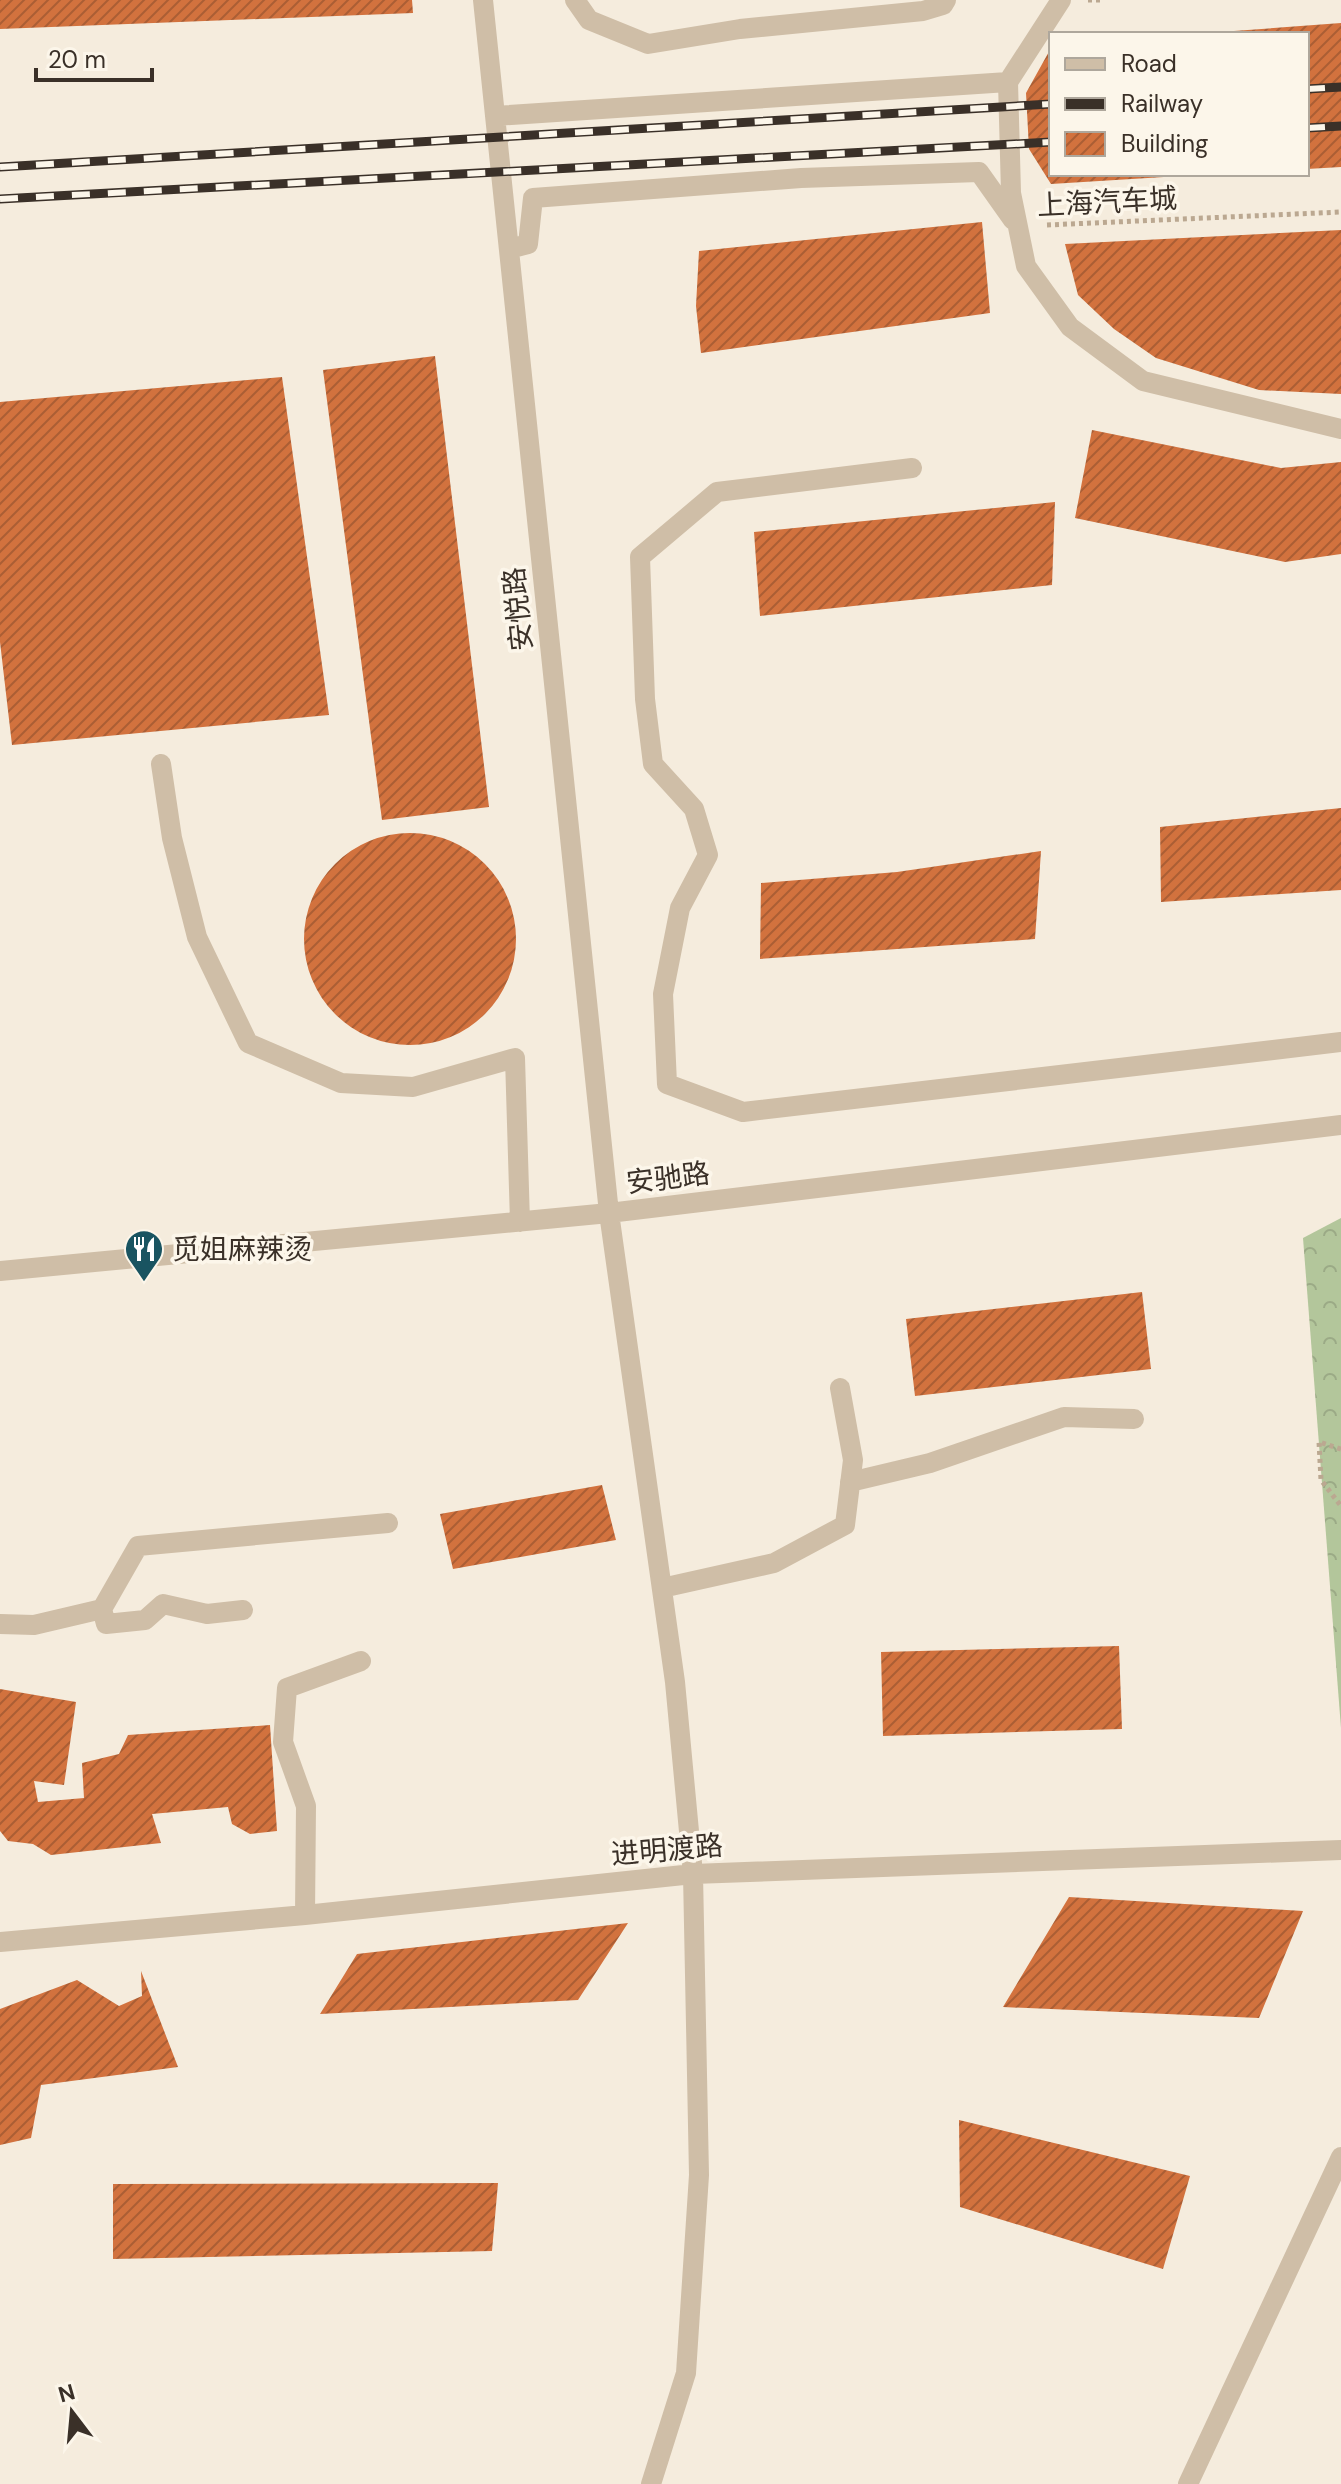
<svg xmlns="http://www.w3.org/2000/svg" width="1341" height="2484" font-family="'DM Sans','Noto Sans SC',sans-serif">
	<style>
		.forest { fill: url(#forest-crowns) }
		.building { fill: url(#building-hatch) }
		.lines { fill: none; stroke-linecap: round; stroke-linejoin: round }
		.path { stroke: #bba891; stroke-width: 5; stroke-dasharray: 4 4; stroke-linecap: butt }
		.minor { stroke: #cfbea7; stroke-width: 20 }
		.rail-casing { stroke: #3a3028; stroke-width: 9 }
		.rail { stroke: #fcf6ea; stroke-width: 6; stroke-dasharray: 18; stroke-linecap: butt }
		.labels { text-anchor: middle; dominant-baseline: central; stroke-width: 7; stroke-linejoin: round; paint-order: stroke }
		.street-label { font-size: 28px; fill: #3a3028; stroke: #fcf6ea }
		.poi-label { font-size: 28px; fill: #3a3028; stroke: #fcf6ea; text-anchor: start }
	</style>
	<defs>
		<pattern id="forest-crowns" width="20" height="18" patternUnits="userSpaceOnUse" patternTransform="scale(2)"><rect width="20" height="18" fill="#b3c69b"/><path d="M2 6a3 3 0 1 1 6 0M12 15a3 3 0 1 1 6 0" fill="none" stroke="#9baa86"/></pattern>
		<pattern id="building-hatch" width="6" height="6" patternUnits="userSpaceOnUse" patternTransform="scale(2)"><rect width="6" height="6" fill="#d2723e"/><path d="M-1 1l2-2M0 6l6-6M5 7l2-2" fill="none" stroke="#ab5e34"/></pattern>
	</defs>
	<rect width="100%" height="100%" fill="#f5ecdd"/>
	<!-- forest -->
	<path class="forest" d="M1341 1218V1728L1303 1238Z"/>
	<!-- building -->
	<path class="building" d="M0 0H412L413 13 0 29Z
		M1341 23V167L1307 169V34L1220 32Z
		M1051 48V174L1180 176 1051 184 1029 149 1026 93Z
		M982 222 990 313 701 353 696 306 699 251Z
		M1341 230V394L1259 390 1156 358 1114 329 1078 295 1065 244Z
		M435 356 489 807 382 820 323 370Z
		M282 377 329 715 12 745 0 642V402Z
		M1092 430 1281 468 1341 462V554L1285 562 1075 518Z
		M1055 502 1052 585 760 616 754 532Z
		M1341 808V890L1161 902 1160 827Z
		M304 939a106 106 0 1 1 212 0a106 106 0 1 1-212 0Z
		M1041 851 1035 939 760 959 761 883 897 872Z
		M1142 1292 1151 1369 915 1396 906 1319Z
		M602 1485 616 1540 453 1569 440 1514Z
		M1119 1646 1122 1729 883 1736 881 1652Z
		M0 1689 76 1702 64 1785 34 1781 38 1802 84 1798 82 1763 119 1754 128 1735 270 1725 277 1831 250 1834 232 1824 228 1807 152 1814 161 1843 51 1855 33 1844 8 1841 0 1831Z
		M1069 1897 1303 1911 1259 2018 1003 2007Z
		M628 1923 578 2000 320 2014 357 1954Z
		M141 1971 178 2067 41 2085 31 2138 0 2145V2009L77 1980 119 2006 142 1996Z
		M959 2120 1190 2176 1163 2269 960 2207Z
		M498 2183 492 2251 113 2259V2184Z"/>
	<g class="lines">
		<!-- path -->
		<path class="path" d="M1088 0H1101
			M1047 225 1341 212
			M1341 1449 1319 1442 1321 1480 1341 1506"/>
		<!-- minor -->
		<path class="minor" d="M483 0 609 1213 675 1682 693 1874 699 2175 686 2373 651 2484
			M575 0 589 20 648 44 740 29 923 11 943 5 946 0
			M1061 0 1008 82 1011 193 1026 266 1070 327 1143 381 1341 429
			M495 116 1008 82
			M509 249 528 244 533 198 801 178 979 172 1013 220
			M912 468 717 492 640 557 645 699 653 764 694 809 708 855 680 908 663 994 667 1084 743 1112 1341 1042
			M161 764 172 838 197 937 248 1043 341 1083 413 1087 515 1058 520 1222
			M0 1271 609 1213 1341 1125
			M850 1482 930 1463 1064 1417 1134 1419
			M662 1588 774 1563 845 1525 853 1460 840 1388
			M102 1609 106 1624 145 1620 163 1604 207 1614 243 1610
			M0 1624 34 1625 102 1609 138 1546 388 1523
			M305 1915 306 1806 283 1742 287 1688 361 1661
			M0 1942 305 1915 693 1874 1341 1850
			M1188 2484 1341 2157"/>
		<!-- rail casing -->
		<g class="rail-casing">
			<path id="rail" d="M1307 89 1341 87
				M1307 128 1341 126
				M0 167 1051 104
				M0 199 1051 142"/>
		</g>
		<!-- rail -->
		<use href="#rail" class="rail"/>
	</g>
	<!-- icons -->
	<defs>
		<g id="restaurant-pin" transform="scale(2)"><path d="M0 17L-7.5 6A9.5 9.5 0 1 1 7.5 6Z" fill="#195461" stroke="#fcf6ea"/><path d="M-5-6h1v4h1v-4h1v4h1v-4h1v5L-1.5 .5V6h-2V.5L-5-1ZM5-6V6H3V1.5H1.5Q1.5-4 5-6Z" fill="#fff"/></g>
	</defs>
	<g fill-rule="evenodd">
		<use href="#restaurant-pin" x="144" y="1249"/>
	</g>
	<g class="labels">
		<!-- street labels -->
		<g class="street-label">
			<text transform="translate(1107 202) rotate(-3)">上海汽车城</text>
			<text transform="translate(518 609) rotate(-96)">安悦路</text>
			<text transform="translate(668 1178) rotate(-7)">安驰路</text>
			<text transform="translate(667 1850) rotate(-5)">进明渡路</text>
		</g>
		<!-- poi labels -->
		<g class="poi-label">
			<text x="172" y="1249">觅姐麻辣烫</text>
		</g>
	</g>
	<!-- legend -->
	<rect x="1049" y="32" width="260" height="144" fill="#fcf6ea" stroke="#aea79c" stroke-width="2"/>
	<rect x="1065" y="58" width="40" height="12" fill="#cfbea7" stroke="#aea79c" stroke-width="2"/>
	<text x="1121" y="72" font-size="24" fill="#3a3028">Road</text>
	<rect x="1065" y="98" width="40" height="12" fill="#3a3028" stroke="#aea79c" stroke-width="2"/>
	<text x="1121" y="112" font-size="24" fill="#3a3028">Railway</text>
	<rect x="1065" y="132" width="40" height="24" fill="url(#building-hatch)" stroke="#aea79c" stroke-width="2"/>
	<text x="1121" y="152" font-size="24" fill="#3a3028">Building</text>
	<!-- north arrow -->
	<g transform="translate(72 2412) rotate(344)" stroke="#fcf6ea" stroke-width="6" paint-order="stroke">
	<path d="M0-6L14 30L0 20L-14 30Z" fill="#3a3028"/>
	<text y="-12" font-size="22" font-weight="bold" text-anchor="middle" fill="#3a3028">N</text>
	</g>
	<!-- scale -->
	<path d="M36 68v12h116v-12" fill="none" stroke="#3a3028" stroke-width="4"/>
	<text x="48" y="68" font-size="24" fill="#3a3028" stroke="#fcf6ea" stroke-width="6" paint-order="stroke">20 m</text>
</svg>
